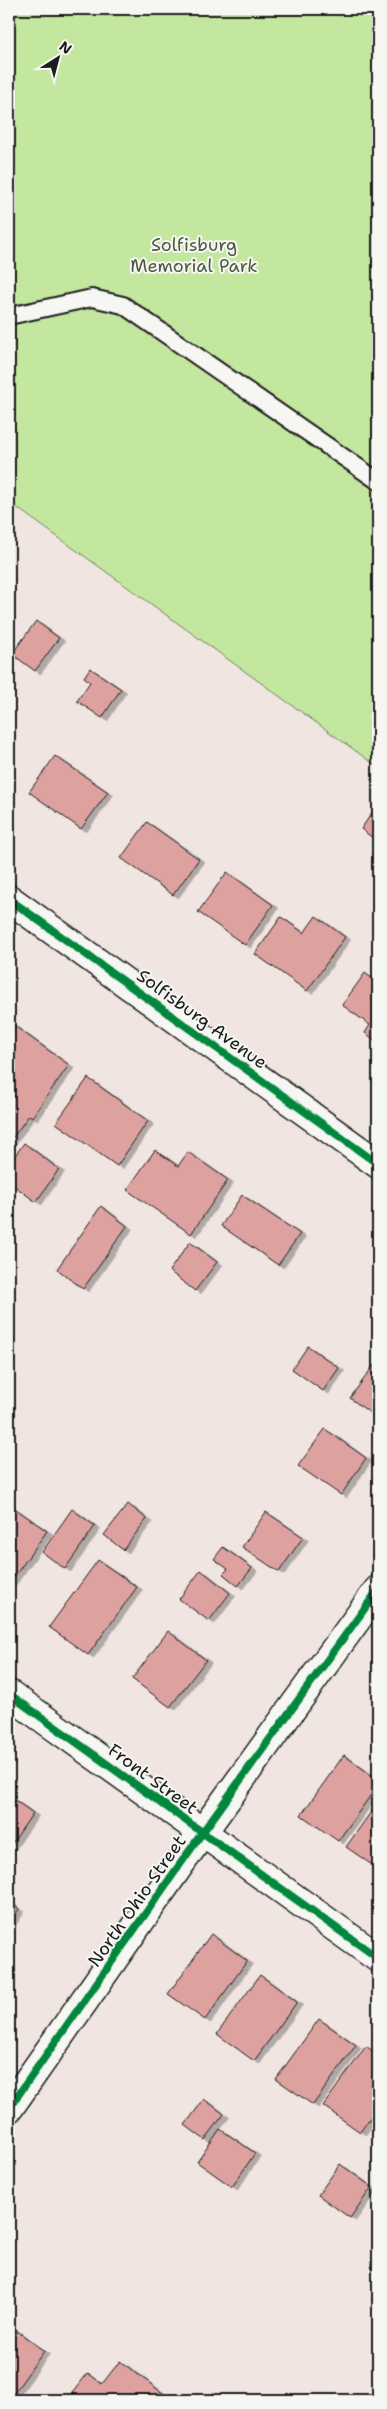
<svg xmlns="http://www.w3.org/2000/svg" width="387" height="2409" font-family="'Shantell Sans',sans-serif">
	<style>
		.green { fill: #c4e7a0; stroke: #70825e }
		.building { fill: #dda2a0; stroke: #1c1c1c; filter: url(#shadow) }
		.lines { fill: none; stroke-linecap: round; stroke-linejoin: round }
		.lane-casing { stroke: #1c1c1c; stroke-width: 20 }
		.street-casing { stroke: #1c1c1c; stroke-width: 31 }
		.lane { stroke: #f6f6f2; stroke-width: 16 }
		.street { stroke: #f6f6f2; stroke-width: 28 }
		.cycleway-casing { stroke: #f6f6f2; stroke-width: 11 }
		.cycleway { stroke: #00873e; stroke-width: 8 }
		.labels { text-anchor: middle; dominant-baseline: central; stroke-width: 4; stroke-linejoin: round; paint-order: stroke }
		.park-label { font-size: 18px; fill: #4e5944; stroke: #f6f6f2 }
		.street-label { font-size: 18px; fill: #1c1c1c; stroke: #f6f6f2 }
	</style>
	<defs>
		<filter id="shadow"><feDropShadow dx="5.5" dy="3" stdDeviation="0" flood-color="#0004"/></filter>
	</defs>
	<rect width="100%" height="100%" fill="#f1e5e2"/>
	<filter id="ink" filterUnits="userSpaceOnUse"><feTurbulence type="fractalNoise" baseFrequency=".02" numOctaves="2"/><feDisplacementMap in="SourceGraphic" scale="10" xChannelSelector="R" yChannelSelector="G"/><feConvolveMatrix kernelMatrix="1 2 1 2 8 2 1 2 1" color-interpolation-filters="sRGB"/></filter>
	<g filter="url(#ink)">
		<!-- green -->
		<path class="green" d="M9 9H378V767L9 502Z"/>
		<!-- building -->
		<path class="building" d="M36 621 59 638 35 671 12 654Z
			M90 668 121 689 102 718 77 701 90 682 84 677Z
			M55 756 108 792 81 829 29 792Z
			M378 804V842L361 829Z
			M147 822 199 859 173 895 121 858Z
			M227 872 273 905 245 945 198 912Z
			M316 916 345 937 307 991 255 954 281 917 304 933Z
			M365 973 378 983V1042L365 1033 370 1025 342 1005Z
			M9 1022 69 1065 32 1117 29 1115 9 1143Z
			M88 1078 148 1121 117 1166 56 1123Z
			M24 1143 59 1169 36 1202 9 1182V1164Z
			M155 1150 178 1166 188 1152 228 1180 191 1234 127 1190Z
			M242 1195 300 1234 278 1265 221 1226Z
			M101 1206 127 1226 83 1289 57 1269Z
			M190 1242 217 1262 195 1291 169 1271Z
			M308 1346 339 1368 323 1391 292 1369Z
			M374 1365 378 1368V1419L350 1398Z
			M325 1429 366 1458 341 1495 298 1466Z
			M128 1504 147 1519 123 1550 104 1535Z
			M10 1505 47 1531 9 1584V1507Z
			M72 1509 95 1526 65 1569 42 1552Z
			M266 1512 303 1537 279 1572 242 1547Z
			M223 1547 252 1568 238 1586 223 1574 228 1569 214 1559Z
			M98 1560 137 1587 88 1655 49 1627Z
			M201 1570 230 1593 209 1621 179 1599Z
			M168 1631 206 1660 170 1707 132 1679Z
			M344 1755 378 1780V1785L338 1841 301 1815Z
			M9 1796 33 1813 9 1848Z
			M378 1802V1869L346 1847Z
			M9 1902 19 1909 9 1924Z
			M211 1934 247 1961 205 2020 168 1994Z
			M260 1975 297 2002 254 2061 217 2034Z
			M319 2019 356 2045 313 2105 276 2079Z
			M366 2046 378 2055V2107L360 2132 323 2106Z
			M204 2099 224 2114 205 2140 185 2125Z
			M220 2129 255 2153 232 2187 197 2162Z
			M340 2164 372 2187 350 2218 318 2195Z
			M9 2325 44 2351 9 2400Z
			M120 2361 172 2400H81L72 2393 88 2373 102 2384Z"/>
		<g class="lines">
			<!-- lane casing -->
			<g class="lane-casing">
				<path id="lane" d="M9 316 92 298 123 305 378 481"/>
			</g>
			<!-- street casing -->
			<g class="street-casing">
				<path id="street" d="M9 899 378 1164
					M9 1694 378 1958
					M9 2108 202 1833 378 1590"/>
			</g>
			<!-- lane -->
			<use href="#lane" class="lane"/>
			<!-- street -->
			<use href="#street" class="street"/>
			<!-- cycleway casing -->
			<g class="cycleway-casing">
				<path id="cycleway" d="M9 899 378 1164
					M9 1694 378 1958
					M9 2108 202 1833 378 1590"/>
			</g>
			<!-- cycleway -->
			<use href="#cycleway" class="cycleway"/>
		</g>
	</g>
	<g class="labels">
		<!-- park labels -->
		<g class="park-label">
			<text x="194" y="245">Solfisburg<tspan x="194" dy="21">Memorial Park</tspan></text>
		</g>
		<!-- street labels -->
		<g class="street-label">
			<text transform="translate(202 1019) rotate(36)">Solfisburg Avenue</text>
			<text transform="translate(153 1779) rotate(36)">Front Street</text>
			<text transform="translate(137 1901) rotate(-55)">North Ohio Street</text>
		</g>
	</g>
	<!-- margin -->
	<rect width="387" height="2409" fill="none" stroke="#f6f6f2" stroke-width="30"/>
	<rect x="15" y="15" width="357" height="2379" fill="none" stroke="#1c1c1c" stroke-width="2" filter="url(#ink)"/>
	<!-- north arrow -->
	<g transform="translate(58 58) rotate(36)" stroke="#f6f6f2" stroke-width="4" paint-order="stroke">
	<path d="M0-4L9 19L0 12L-9 19Z" fill="#1c1c1c"/>
	<text y="-8" font-size="14" font-weight="bold" text-anchor="middle" fill="#1c1c1c">N</text>
	</g>
</svg>
